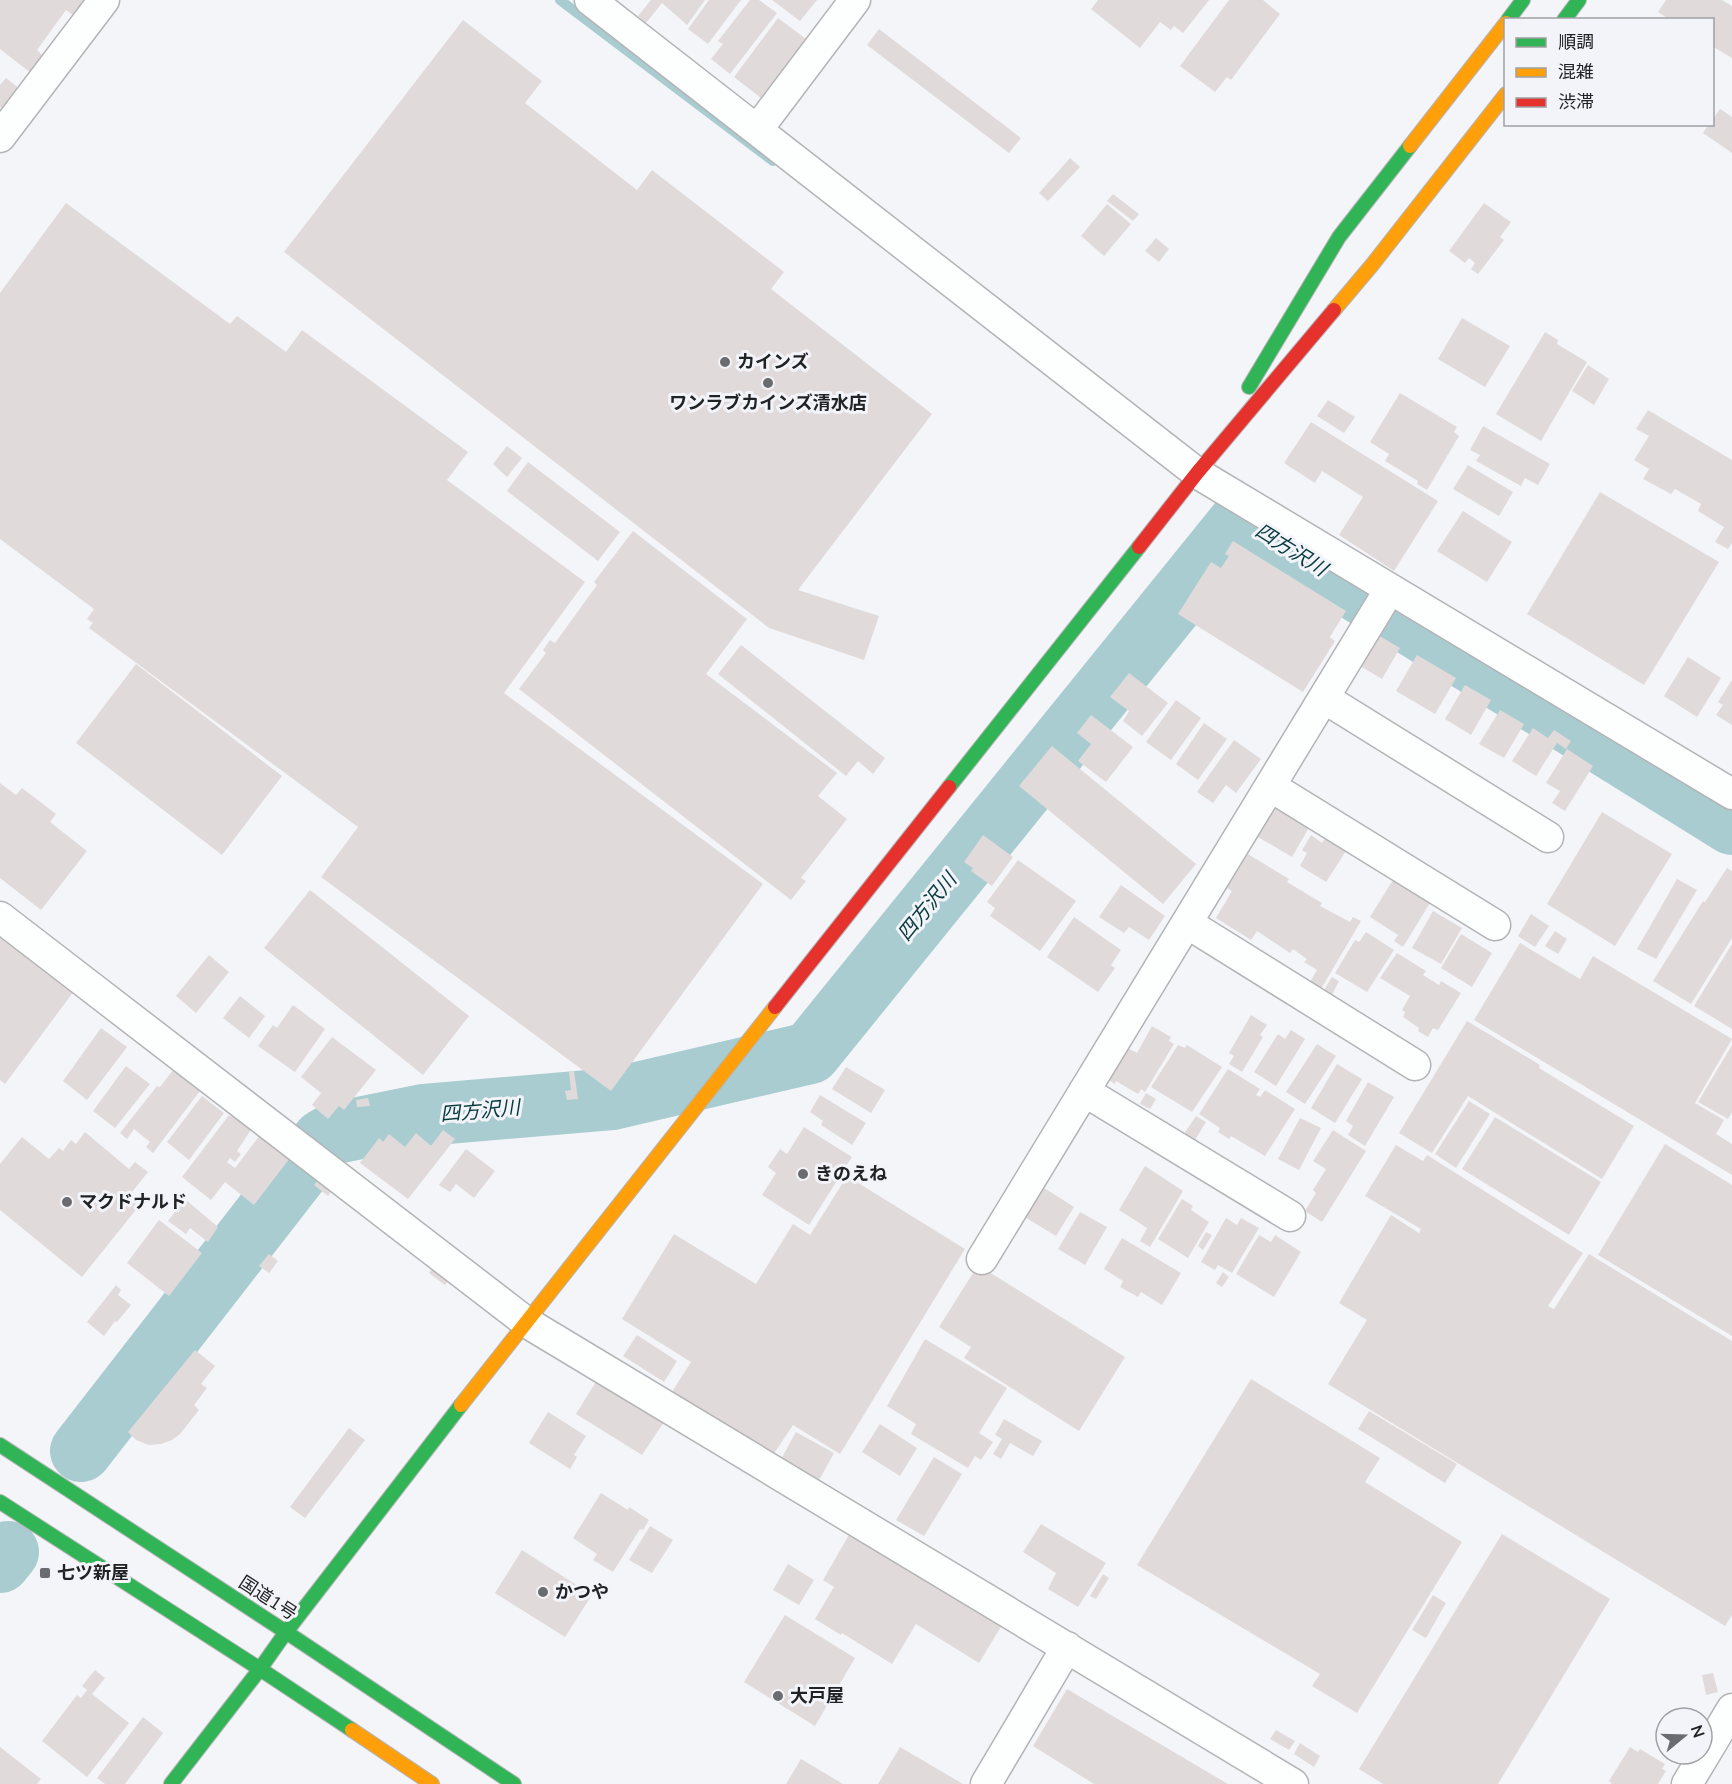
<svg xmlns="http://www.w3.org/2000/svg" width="1732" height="1784" font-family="'Nunito Sans','Noto Sans JP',sans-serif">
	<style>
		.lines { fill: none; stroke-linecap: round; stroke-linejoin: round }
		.stream { stroke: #a9ccd0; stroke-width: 10 }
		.river { stroke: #a9ccd0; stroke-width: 62 }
		.building { fill: #e1dada }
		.street-casing { stroke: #b4b4b7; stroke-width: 33 }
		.fast-casing { stroke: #b4b4b7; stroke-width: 16 }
		.slow-casing { stroke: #b4b4b7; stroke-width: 16 }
		.jam-casing { stroke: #b4b4b7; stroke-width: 16 }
		.street { stroke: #fdfefe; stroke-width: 30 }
		.fast { stroke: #30b455; stroke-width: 14 }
		.slow { stroke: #ff9f0a; stroke-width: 14 }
		.jam { stroke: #e5322d; stroke-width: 14 }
		.poi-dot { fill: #6b6c6f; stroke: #f3f4fa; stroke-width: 2 }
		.labels { text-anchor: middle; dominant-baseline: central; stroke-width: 6; stroke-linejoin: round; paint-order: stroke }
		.poi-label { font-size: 18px; font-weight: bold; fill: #212224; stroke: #f3f4fa; text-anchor: start }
		.street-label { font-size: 18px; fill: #212224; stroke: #f3f4fa }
		.water-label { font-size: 20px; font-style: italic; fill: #06393c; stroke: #f3f4fa }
	</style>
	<rect width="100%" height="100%" fill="#f4f5f9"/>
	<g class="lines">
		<!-- stream -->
		<path class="stream" d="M560 0 773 161"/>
		<!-- river -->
		<path class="river" d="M81 1451 304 1164 323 1140 335 1133 424 1115 612 1099 810 1053 1242 519 1732 824
			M0 1562 8 1552"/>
	</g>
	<!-- building -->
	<path class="building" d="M0 0H86L74 16 66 10 37 50 44 57 31 73 0 49Z
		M651 0H705L687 25 662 3 646 23 638 16Z
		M709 0H741L708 44 688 29Z
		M750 0H759L777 13 730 74 711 59 723 44 718 41Z
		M772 0H817L800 21Z
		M1098 0H1209L1183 33 1174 26 1171 30 1160 22 1140 48 1091 9Z
		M1229 0H1263L1280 14 1231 80 1227 77 1215 92 1180 66Z
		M1666 0H1722L1732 6V58L1712 46V20H1670L1658 12Z
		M778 18 806 39 761 98 734 77Z
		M463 20 542 81 525 103 637 190 652 170 784 272 771 289 932 414 798 590 879 616 864 660 769 628 284 252Z
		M879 29 1021 138 1009 153 867 45Z
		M6 78 20 89 4 110 0 107V85Z
		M1720 109 1732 117V153L1703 133 1709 124H1712V120Z
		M1070 158 1080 167 1048 201 1039 193Z
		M1113 194 1139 214 1133 221 1107 201Z
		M66 203 230 324 237 316 286 352 302 330 468 452 447 480 585 582 504 693 763 884 611 1091 321 877 358 827 89 628 93 623 87 619 94 609 0 539V293Z
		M1484 203 1511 222 1500 237 1504 240 1478 274 1471 269 1475 263 1469 258 1465 263 1449 251Z
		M1107 204 1131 224 1104 256 1081 236Z
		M1156 238 1169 249 1159 262 1145 251Z
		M1462 318 1510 346 1485 387 1438 359Z
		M1545 332 1558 340 1557 344 1587 362 1541 441 1496 414Z
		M1588 365 1609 379 1594 405 1572 391Z
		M1400 393 1457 427 1454 432 1459 436 1427 490 1417 484 1418 481 1385 461 1389 454 1370 442Z
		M1328 400 1355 417 1344 433 1317 416Z
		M1648 410 1732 460V543L1728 549 1715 542 1724 527 1698 511 1701 504 1675 489 1671 494 1643 479 1649 469 1634 460 1649 436 1636 429Z
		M1311 422 1438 501 1394 571 1339 535 1363 497 1322 471 1315 483 1284 463Z
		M1483 426 1550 464 1538 485 1525 478 1521 486 1476 461 1480 455 1470 450Z
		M507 446 522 458 507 477 493 464Z
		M528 462 620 532 598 561 507 491Z
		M1468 465 1513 492 1499 516 1453 489Z
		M1600 492 1719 562 1644 685 1527 614Z
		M1463 511 1512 542 1487 582 1437 551Z
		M633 531 747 619 706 674 837 773 818 796 847 819 801 878 806 881 791 900 519 689 546 653 543 650 550 640 555 643 597 585 594 582Z
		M1233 541 1346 611 1330 637 1335 641 1303 692 1178 614 1211 562 1221 568 1229 556 1225 554Z
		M1378 635 1400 648 1382 679 1360 666Z
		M741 645 885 758 873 774 858 761 846 776 718 674Z
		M1417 655 1456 678 1435 714 1396 691Z
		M1688 657 1721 678 1697 717 1664 696Z
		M136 664 282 776 222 855 76 743Z
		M1129 673 1168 703 1142 736 1123 721 1129 711 1110 697Z
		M1732 680V725L1716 715 1723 705 1718 702Z
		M1465 685 1491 700 1471 735 1445 719Z
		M1176 700 1201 718 1171 760 1146 742Z
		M1500 710 1524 724 1504 758 1479 744Z
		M1091 715 1133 747 1106 782 1078 761 1091 744 1077 733Z
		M1204 723 1227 739 1198 780 1176 764Z
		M1533 728 1548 738 1554 730 1571 741 1566 749 1557 743 1536 776 1512 761Z
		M1234 740 1261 759 1236 793 1226 785 1213 803 1197 792Z
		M1052 746 1196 864 1163 904 1019 786Z
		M1567 749 1593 766 1565 811 1552 803 1560 791 1546 783Z
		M0 783 16 795 22 788 56 814 50 822 87 851 41 910 0 878Z
		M1277 805 1310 826 1292 857 1258 837Z
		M1602 812 1672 854 1615 946 1547 904Z
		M983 835 1013 857 992 886 971 871 973 868 964 862Z
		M1311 835 1322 843 1325 838 1346 851 1326 882 1300 866 1307 853 1302 850Z
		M1248 854 1289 879 1287 882 1322 903 1320 906 1350 922 1353 917 1361 921 1318 994 1307 987 1317 970 1304 962 1307 959 1293 949 1290 953 1257 931 1251 940 1216 918 1232 891 1227 888Z
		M1018 860 1076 901 1040 951 990 916 995 908 987 902Z
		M1727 868 1732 871V938L1691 1004 1653 981 1703 901 1705 902Z
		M1396 875 1433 898 1403 947 1394 941 1398 935 1370 917Z
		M1677 879 1697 890 1656 959 1637 949Z
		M1121 885 1165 916 1149 940 1129 927 1124 933 1099 917Z
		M310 890 469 1016 423 1075 264 948Z
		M1433 911 1462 928 1441 964 1412 948Z
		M1531 914 1549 926 1535 947 1518 936Z
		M1074 917 1121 950 1111 965 1115 968 1098 992 1047 957Z
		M0 927 77 987 5 1084 0 1080Z
		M1555 931 1567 939 1558 954 1545 946Z
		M1366 932 1394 950 1367 992 1335 973 1355 940 1359 942Z
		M1461 934 1492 953 1472 987 1441 968Z
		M1520 943 1580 979 1593 956 1732 1039 1695 1103 1724 1120 1716 1134 1732 1144V1175L1474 1020Z
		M1732 944V1029L1694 1006Z
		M1397 953 1426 971 1423 975 1439 985 1441 981 1461 993 1438 1030 1433 1028 1428 1037 1418 1031 1419 1028 1403 1017 1405 1012 1402 1010 1410 996 1380 978Z
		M209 955 229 972 196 1013 176 996Z
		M1332 977 1339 981 1332 995 1324 990Z
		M240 996 265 1016 249 1038 223 1018Z
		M293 1005 325 1029 295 1072 258 1046 273 1025 277 1028Z
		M1251 1015 1267 1025 1260 1035 1263 1037 1242 1072 1229 1064 1234 1056 1229 1053Z
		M1467 1021 1540 1065 1539 1068 1634 1126 1602 1179 1468 1096 1432 1153 1399 1133Z
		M1152 1026 1171 1037 1169 1041 1174 1044 1145 1092 1141 1089 1138 1094 1116 1081 1115 1084 1109 1080 1128 1048 1137 1053Z
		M101 1028 127 1047 87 1100 63 1081Z
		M1291 1030 1305 1039 1276 1086 1254 1072 1278 1034 1285 1039Z
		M332 1037 376 1070 344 1110 339 1106 328 1119 312 1105 321 1093 301 1077Z
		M1317 1044 1336 1056 1305 1104 1286 1092Z
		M1178 1045 1185 1048 1187 1045 1222 1067 1192 1112 1151 1087Z
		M1732 1045V1112L1728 1119 1698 1102Z
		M1337 1064 1362 1079 1335 1123 1311 1108Z
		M126 1066 150 1084 115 1128 93 1111Z
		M846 1067 885 1090 871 1113 832 1089Z
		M1228 1069 1260 1089 1256 1095 1260 1097 1265 1090 1295 1109 1265 1156 1231 1136 1229 1139 1218 1132 1220 1128 1199 1114Z
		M173 1070 200 1091 153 1153 146 1147 150 1142 134 1129 127 1139 120 1133 157 1086 160 1087Z
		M574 1071 578 1099 567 1100 565 1091 571 1090 569 1072Z
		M1368 1082 1394 1097 1365 1146 1348 1135 1353 1126 1346 1121Z
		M1146 1093 1156 1099 1150 1109 1140 1104Z
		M820 1095 866 1123 852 1145 821 1125 823 1121 810 1112Z
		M202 1096 224 1113 189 1160 167 1142Z
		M368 1098 370 1106 357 1107 356 1100Z
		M1469 1101 1490 1114 1456 1168 1435 1154Z
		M237 1108 256 1122 237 1151 241 1154 235 1162 230 1158 227 1162 235 1168 260 1135 290 1158 254 1205 225 1182 211 1200 182 1177 229 1115 230 1117Z
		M1196 1116 1206 1122 1195 1140 1184 1134Z
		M1495 1117 1601 1182 1569 1235 1462 1169Z
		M1300 1118 1321 1128 1299 1170 1278 1159Z
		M804 1127 852 1157 809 1225 762 1195 776 1173 768 1167 780 1149 787 1154Z
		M443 1130 455 1139 408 1199 360 1163 379 1138 383 1142 389 1134 405 1147 416 1133 431 1146Z
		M1333 1130 1366 1151 1322 1222 1305 1211 1316 1193 1313 1190 1326 1169 1313 1161Z
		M85 1132 129 1169 135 1162 148 1172 128 1197 139 1206 82 1277 0 1210V1164L22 1137 49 1159 59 1148 63 1151 71 1140 76 1144Z
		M1665 1144 1732 1185V1336L1598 1255Z
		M1396 1145 1423 1161 1427 1155 1583 1253 1548 1306 1554 1309 1589 1254 1732 1341V1615L1725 1626 1328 1384 1367 1320 1339 1303 1391 1215 1419 1233 1421 1229 1365 1196Z
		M466 1149 495 1171 474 1198 456 1184 450 1192 439 1185Z
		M1145 1166 1183 1191 1150 1247 1140 1241 1147 1228 1119 1210Z
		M847 1176 965 1249 840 1454 793 1425 771 1458 670 1395 691 1362 622 1319 674 1234 756 1284 793 1224 810 1235Z
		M321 1177 334 1187 328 1196 314 1185Z
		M1041 1186 1074 1207 1056 1236 1023 1216Z
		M185 1199 218 1227 208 1242 190 1228 186 1234 168 1221Z
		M1182 1199 1193 1206 1191 1210 1209 1222 1188 1258 1158 1239Z
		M1080 1212 1107 1227 1085 1265 1058 1249Z
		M1226 1218 1237 1225 1241 1218 1259 1228 1232 1273 1218 1265 1215 1270 1201 1262Z
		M159 1220 202 1253 169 1296 127 1263Z
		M1206 1232 1212 1235 1203 1250 1198 1246Z
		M1259 1235 1271 1242 1275 1235 1301 1252 1274 1297 1236 1274Z
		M1122 1238 1181 1273 1162 1305 1141 1292 1138 1297 1120 1287 1123 1281 1104 1269Z
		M269 1254 278 1261 269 1273 259 1266Z
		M978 1265 1125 1357 1079 1431 964 1358 971 1347 939 1327Z
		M434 1266 450 1279 445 1285 429 1273Z
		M1223 1272 1229 1277 1222 1287 1216 1283Z
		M116 1285 121 1290 118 1295 131 1305 117 1322 115 1321 104 1336 87 1322Z
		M637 1335 677 1361 664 1382 623 1356Z
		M925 1339 1007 1388 979 1433 993 1442 981 1460 975 1456 968 1468 911 1434 916 1424 887 1406Z
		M195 1350 215 1366 201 1384 207 1388 194 1405 199 1410 180 1434 172 1440 161 1444 149 1445 136 1440 128 1432Z
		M1251 1379 1380 1458 1365 1482 1462 1542 1357 1713 1312 1686 1320 1674 1137 1565Z
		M597 1380 664 1422 642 1455 576 1414Z
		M1369 1411 1457 1464 1445 1483 1358 1429Z
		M548 1412 586 1436 574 1455 577 1457 570 1469 529 1443Z
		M1004 1419 1042 1441 1033 1456 1010 1443 1001 1459 993 1454 1002 1439 995 1435Z
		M880 1424 917 1448 900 1476 862 1452Z
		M349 1428 365 1440 305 1518 290 1507Z
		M796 1432 834 1453 818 1482 780 1461Z
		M934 1457 962 1474 924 1536 896 1520Z
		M601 1493 628 1510 629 1507 649 1520 643 1530 640 1529 613 1572 593 1560 597 1554 573 1538Z
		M1041 1524 1106 1563 1078 1607 1048 1589 1056 1573 1023 1552Z
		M650 1526 673 1540 652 1573 629 1560Z
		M850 1533 1002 1625 979 1663 916 1624 892 1664 842 1633 841 1635 815 1619 834 1587 823 1580Z
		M1502 1534 1610 1599 1498 1784H1383L1359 1769Z
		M522 1550 592 1595 565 1637 495 1593Z
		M788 1564 814 1580 799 1605 773 1590Z
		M1103 1574 1109 1578 1096 1599 1090 1596Z
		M1433 1595 1446 1603 1426 1638 1412 1630Z
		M785 1615 855 1658 815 1726 744 1682Z
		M95 1670 105 1678 92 1694 129 1723 87 1777 42 1741 77 1695 81 1698 87 1690 82 1686Z
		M1713 1673 1718 1692 1706 1695 1702 1675Z
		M1067 1689 1228 1784H1094L1033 1746Z
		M143 1717 163 1733 125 1784H105L97 1778Z
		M1276 1730 1295 1741 1289 1750 1270 1739Z
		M1300 1743 1320 1756 1314 1767 1294 1754Z
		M0 1747 41 1779 37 1784H0Z
		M900 1747 963 1784H878Z
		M1630 1747 1638 1752 1640 1749 1665 1764 1662 1769 1666 1771 1658 1784H1611L1612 1783 1609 1781Z
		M801 1759 843 1784H786Z"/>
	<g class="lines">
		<!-- street casing -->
		<g class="street-casing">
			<path id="street" d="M590 0 1197 473 1732 794
				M757 130 855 0
				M0 137 104 0
				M1324 698 1548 837
				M1270 786 1495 925
				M0 917 526 1322 1293 1784
				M1187 923 1415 1065
				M1084 1091 1290 1216
				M982 1259 1390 589
				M986 1784 1067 1647
				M1687 1784 1732 1709"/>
		</g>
		<!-- fast casing -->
		<g class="fast-casing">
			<path id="fast" d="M1508 20 1523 0
				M1564 20 1579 0
				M1249 387 1339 237 1410 146
				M949 787 1139 547
				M0 1445 286 1632 514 1784
				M0 1502 260 1669 352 1730
				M171 1784 260 1669 286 1632 461 1405"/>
		</g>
		<!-- slow casing -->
		<g class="slow-casing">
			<path id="slow" d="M1410 146 1506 23
				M1334 310 1372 265 1506 94
				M461 1405 775 1007
				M352 1730 432 1784"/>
		</g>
		<!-- jam casing -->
		<g class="jam-casing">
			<path id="jam" d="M1139 547 1197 473 1334 310
				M775 1007 949 787"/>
		</g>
		<!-- street -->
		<use href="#street" class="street"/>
		<!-- fast -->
		<use href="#fast" class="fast"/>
		<!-- slow -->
		<use href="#slow" class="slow"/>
		<!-- jam -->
		<use href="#jam" class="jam"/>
	</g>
	<!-- markers -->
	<g class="poi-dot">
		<circle cx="725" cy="362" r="6"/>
		<circle cx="768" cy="383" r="6"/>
		<circle cx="803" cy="1174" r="6"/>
		<circle cx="67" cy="1202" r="6"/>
		<rect x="39" y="1567" width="12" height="12" rx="3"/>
		<circle cx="543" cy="1592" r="6"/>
		<circle cx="778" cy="1696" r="6"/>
	</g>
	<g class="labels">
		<!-- poi labels -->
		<g class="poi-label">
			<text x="737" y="362">カインズ</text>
			<text x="768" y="403" text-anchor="middle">ワンラブカインズ清水店</text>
			<text x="815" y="1174">きのえね</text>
			<text x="79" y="1202">マクドナルド</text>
			<text x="57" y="1573">七ツ新屋</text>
			<text x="555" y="1592">かつや</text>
			<text x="790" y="1696">大戸屋</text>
		</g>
		<!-- street labels -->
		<g class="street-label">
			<text transform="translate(268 1598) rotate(33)">国道1号</text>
		</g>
		<!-- water labels -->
		<g class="water-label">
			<text transform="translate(1291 550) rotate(32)">四方沢川</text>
			<text transform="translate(927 907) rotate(-51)">四方沢川</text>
			<text transform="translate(480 1111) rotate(-5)">四方沢川</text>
		</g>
	</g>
	<!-- legend -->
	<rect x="1504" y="18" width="210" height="108" fill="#f3f4fa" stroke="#9fa0a4" stroke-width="1.5"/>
	<rect x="1516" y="38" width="30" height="9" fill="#30b455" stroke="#9fa0a4" stroke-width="1.5"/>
	<text x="1558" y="48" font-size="18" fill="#212224">順調</text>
	<rect x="1516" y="68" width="30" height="9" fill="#ff9f0a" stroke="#9fa0a4" stroke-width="1.5"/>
	<text x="1558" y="78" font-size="18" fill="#212224">混雑</text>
	<rect x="1516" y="98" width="30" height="9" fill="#e5322d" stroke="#9fa0a4" stroke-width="1.5"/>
	<text x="1558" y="108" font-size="18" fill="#212224">渋滞</text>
	<!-- north arrow -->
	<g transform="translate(1684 1736) rotate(71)"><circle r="28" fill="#f3f4fa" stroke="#9fa0a4" stroke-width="1.5"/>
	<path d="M0-4.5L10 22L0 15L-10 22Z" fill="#6b6c6f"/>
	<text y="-9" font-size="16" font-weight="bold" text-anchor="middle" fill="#212224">N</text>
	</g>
</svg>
